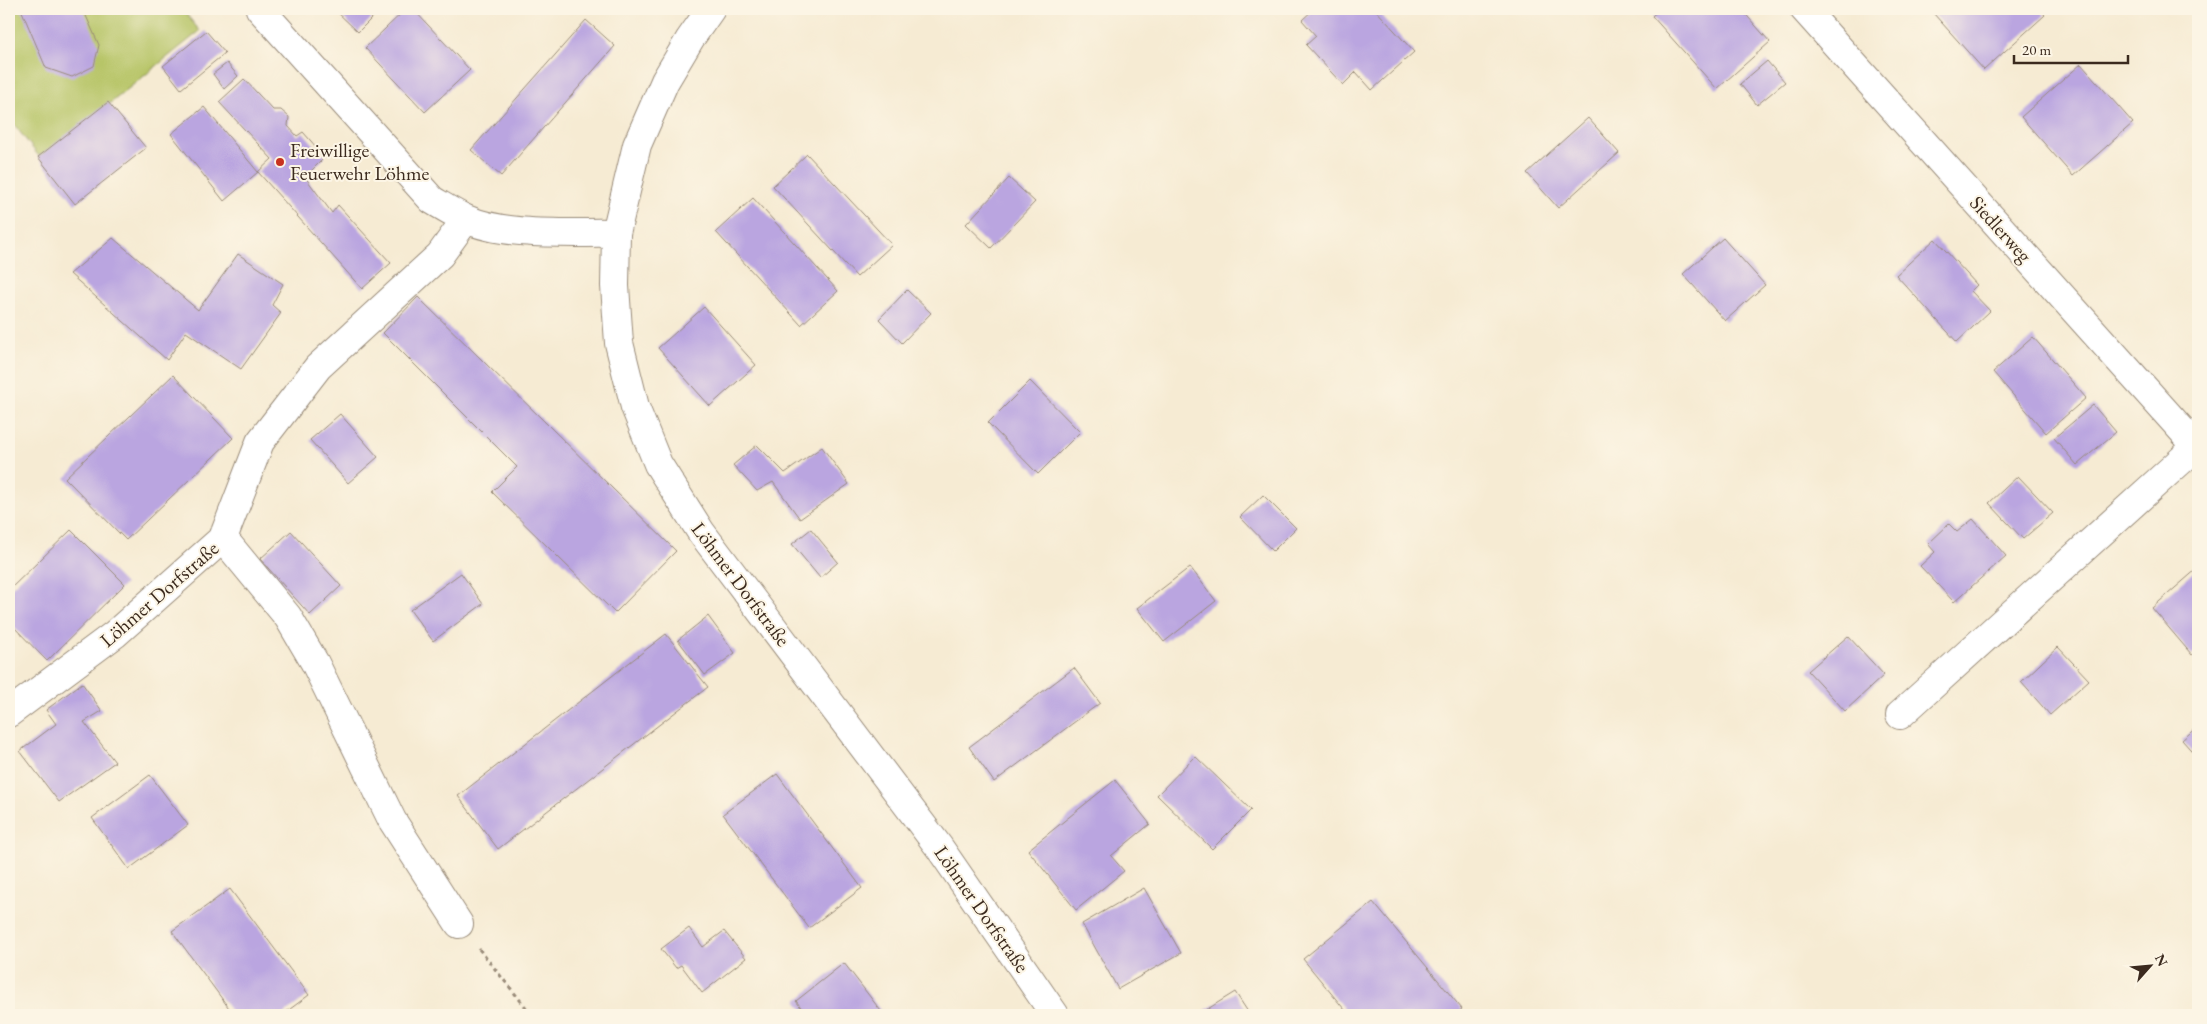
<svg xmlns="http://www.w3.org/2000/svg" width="2207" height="1024" font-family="'EB Garamond',serif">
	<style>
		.green { fill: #b7c567; stroke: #797842 }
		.building { fill: #baa5e0 }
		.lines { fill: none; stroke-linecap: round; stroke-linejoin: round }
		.minor-casing { stroke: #988a78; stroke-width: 30 }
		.major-casing { stroke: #988a78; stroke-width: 30 }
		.path { stroke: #988a78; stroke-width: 3; stroke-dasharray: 4 4; stroke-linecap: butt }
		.minor { stroke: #fff; stroke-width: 28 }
		.major { stroke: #fff; stroke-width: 28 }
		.poi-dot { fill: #c8321e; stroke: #fcf5e5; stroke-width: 2 }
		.labels { text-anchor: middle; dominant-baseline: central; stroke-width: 4; stroke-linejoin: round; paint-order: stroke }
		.poi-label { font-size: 20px; fill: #3b2a1e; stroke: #fcf5e5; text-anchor: start }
		.street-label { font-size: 20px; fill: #3b2a1e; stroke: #fcf5e5 }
	</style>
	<rect width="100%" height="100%" fill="#fcf5e5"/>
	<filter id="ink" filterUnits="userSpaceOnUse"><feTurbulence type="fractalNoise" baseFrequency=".02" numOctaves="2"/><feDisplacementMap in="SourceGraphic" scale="10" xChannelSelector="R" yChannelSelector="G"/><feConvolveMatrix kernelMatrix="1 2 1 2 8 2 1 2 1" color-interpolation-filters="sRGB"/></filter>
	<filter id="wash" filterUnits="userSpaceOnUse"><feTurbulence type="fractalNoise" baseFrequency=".0096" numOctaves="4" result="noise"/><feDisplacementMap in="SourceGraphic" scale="20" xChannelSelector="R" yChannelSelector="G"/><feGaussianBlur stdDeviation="1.12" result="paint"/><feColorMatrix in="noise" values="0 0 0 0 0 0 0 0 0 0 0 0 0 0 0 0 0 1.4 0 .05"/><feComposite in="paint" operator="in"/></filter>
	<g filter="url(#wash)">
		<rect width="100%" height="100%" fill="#f6ebd3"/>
		<!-- green -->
		<path class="green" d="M9 9H182L200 31 41 159 9 118Z"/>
		<g id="blocks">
			<!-- building -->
			<path class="building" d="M21 9H83L99 45 94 66 72 77 46 68Z
				M334 9H381L358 32Z
				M406 9H413L470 70 425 112 365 48Z
				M1314 9H1375L1414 52 1372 90 1356 72 1343 85 1306 45 1316 36 1302 20Z
				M1660 9H1741L1770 42 1717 89 1652 16Z
				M1937 9H2039L2045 15 1984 70 1933 13Z
				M586 20 615 46 501 176 471 150Z
				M206 31 225 53 181 89 163 66Z
				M1767 61 1785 82 1757 105 1740 84Z
				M227 63 238 76 224 89 213 74Z
				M2081 64 2133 123 2073 176 2021 117Z
				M244 79 273 110H281L289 117 288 126 297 136 303 132 325 157 305 177 332 213 338 205 391 263 362 289 258 172 272 159 219 102Z
				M108 102 146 148 75 204 38 157Z
				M204 107 258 172 224 201 171 134Z
				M1588 118 1619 153 1558 208 1527 173Z
				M807 154 892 245 857 277 773 186Z
				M1009 178 1035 202 991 248 966 224Z
				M753 198 838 291 801 325 716 232Z
				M113 238 198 310 238 254 283 284 272 305 281 313 241 369 186 332 167 360 70 274Z
				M1723 238 1765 285 1725 321 1683 274Z
				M1935 239 1977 285 1971 291 1990 311 1957 342 1896 275Z
				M907 290 931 313 902 343 879 319Z
				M418 297 676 551 615 613 492 492 517 467 383 333Z
				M704 307 756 365 710 406 658 348Z
				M2033 337 2086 398 2046 433 1993 372Z
				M173 375 233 438 126 540 65 478Z
				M1030 381 1080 432 1038 474 988 423Z
				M2093 405 2116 432 2077 465 2054 438Z
				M340 414 378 457 348 483 310 440Z
				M757 445 785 473 822 447 849 484 800 519 773 482 757 491 733 465Z
				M2018 476 2053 513 2023 539 1989 503Z
				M1263 495 1296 528 1273 551 1240 517Z
				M1973 519 2006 556 1954 602 1920 566 1935 552 1928 544 1949 524 1957 532Z
				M811 529 838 562 820 578 792 544Z
				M71 530 125 584 47 661 9 622V590Z
				M291 531 341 586 310 615 260 559Z
				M1190 567 1216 601 1164 642 1137 608Z
				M2198 568V650L2192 655 2152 608Z
				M461 573 483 604 433 641 410 610Z
				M708 616 735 653 705 675 678 640Z
				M666 634 708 687 498 849 458 796Z
				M1848 636 1884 675 1845 711 1808 671Z
				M2058 647 2089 680 2050 715 2021 682Z
				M1074 668 1100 703 994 782 969 747Z
				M82 683 102 711 84 722 115 762 59 802 20 751 56 724 46 710Z
				M2198 726V758L2182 740Z
				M1195 756 1251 810 1212 849 1157 795Z
				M777 774 862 888 809 928 723 814Z
				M150 775 188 825 129 869 92 818Z
				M1115 780 1150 824 1111 856 1124 871 1076 910 1028 850Z
				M1144 888 1181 953 1118 989 1082 924Z
				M230 889 309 995 282 1015H234L172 931Z
				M1373 902 1462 1009 1454 1015H1349L1303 959Z
				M689 928 703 947 724 931 746 958 702 993 681 965 676 968 661 949Z
				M844 963 884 1015H807L796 1001Z
				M1235 992 1250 1015H1198Z"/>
		</g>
	</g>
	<g filter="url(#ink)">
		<use href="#blocks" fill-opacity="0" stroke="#988a78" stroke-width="1"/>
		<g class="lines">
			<!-- minor casing -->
			<g class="minor-casing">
				<path id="minor" d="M260 9 432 200C444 207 455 214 466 219 506 237 572 232 616 233
					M1804 9 2198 448
					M223 538 288 617 315 663 392 820 459 924
					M9 713 115 634 223 538 260 442 318 367 440 255 466 219
					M1900 715 2197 446"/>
			</g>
			<!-- major casing -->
			<g class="major-casing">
				<path id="major" d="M711 9 690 39 665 81 637 145 616 233 615 286 619 343 635 407 658 464 701 532 939 847 1055 1015"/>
			</g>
			<!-- path -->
			<path class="path" d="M479 949 532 1015"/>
			<!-- minor -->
			<use href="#minor" class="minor"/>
			<!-- major -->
			<use href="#major" class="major"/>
		</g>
	</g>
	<!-- markers -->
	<circle class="poi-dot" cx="280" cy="162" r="5"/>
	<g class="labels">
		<!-- poi labels -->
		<g class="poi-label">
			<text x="290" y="150">Freiwillige<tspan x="290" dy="23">Feuerwehr Löhme</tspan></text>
		</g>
		<!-- street labels -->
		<g class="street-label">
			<text transform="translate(2001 229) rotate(48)">Siedlerweg</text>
			<text transform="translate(741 584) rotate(53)">Löhmer Dorfstraße</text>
			<text transform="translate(159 594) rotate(-41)">Löhmer Dorfstraße</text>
			<text transform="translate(982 909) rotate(55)">Löhmer Dorfstraße</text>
		</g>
	</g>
	<!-- margin -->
	<rect width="2207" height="1024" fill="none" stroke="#fcf5e5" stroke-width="30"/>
	<!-- north arrow -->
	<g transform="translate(2150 966) rotate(63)" stroke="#fcf5e5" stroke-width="4" paint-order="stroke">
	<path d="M0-4L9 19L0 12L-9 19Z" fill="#3b2a1e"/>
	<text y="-8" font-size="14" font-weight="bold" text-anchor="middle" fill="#3b2a1e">N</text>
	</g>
	<!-- scale -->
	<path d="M2014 55v8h114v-8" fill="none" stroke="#3b2a1e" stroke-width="2.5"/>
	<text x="2022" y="55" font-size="15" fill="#3b2a1e" stroke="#fcf5e5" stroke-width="4" paint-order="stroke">20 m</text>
</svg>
